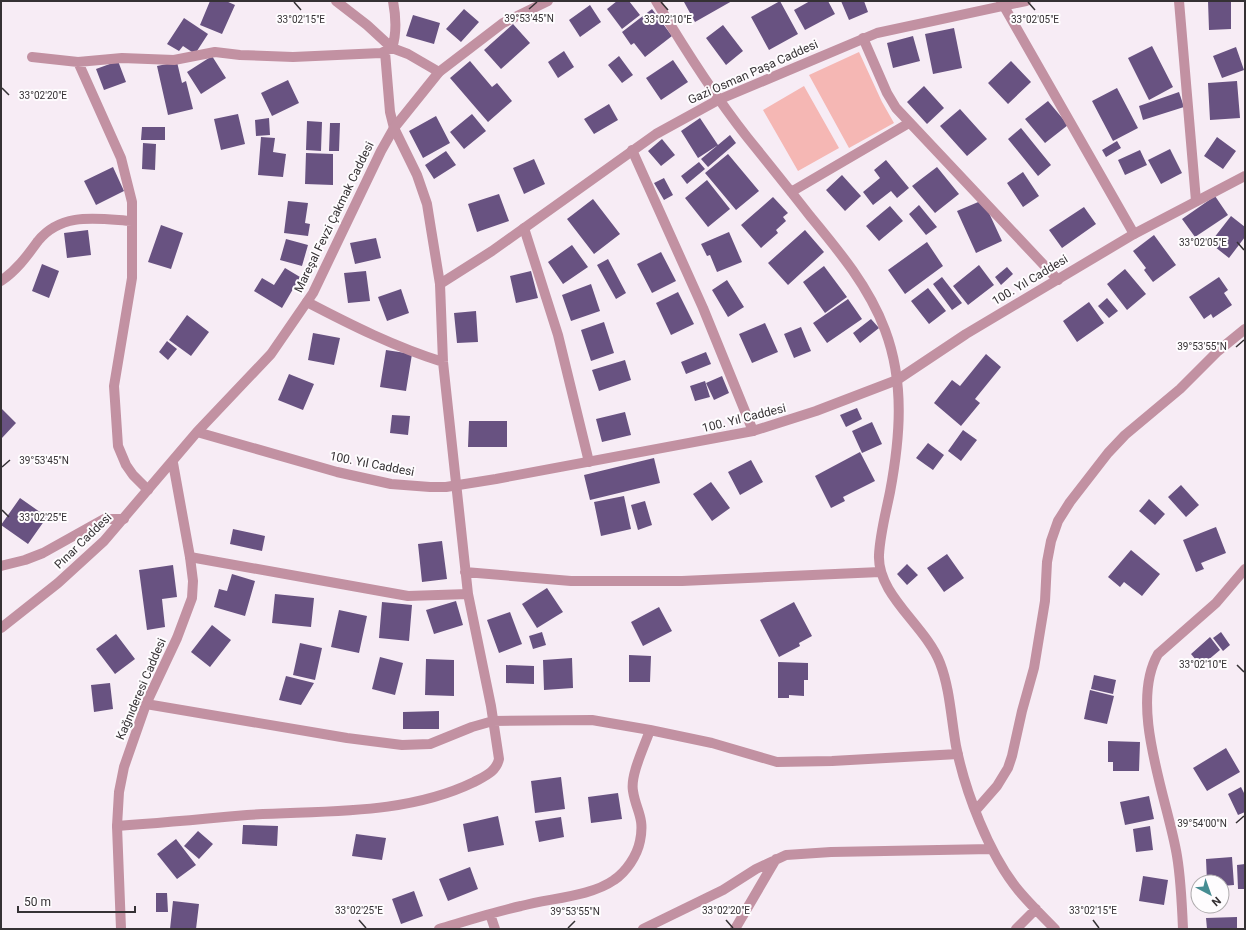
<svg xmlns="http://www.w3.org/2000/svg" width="1246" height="930" font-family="Roboto,sans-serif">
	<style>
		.green { fill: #f5b7b4 }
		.building { fill: #685281 }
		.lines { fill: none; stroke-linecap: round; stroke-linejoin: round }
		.minor { stroke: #c291a2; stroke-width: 10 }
		.tertiary { stroke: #c291a2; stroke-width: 10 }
		.ticks { fill: none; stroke: #353134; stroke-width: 1.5 }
		.labels { text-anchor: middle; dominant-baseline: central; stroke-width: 4; stroke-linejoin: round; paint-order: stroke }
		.street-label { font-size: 12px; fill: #353134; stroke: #fefcfe }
		.ticks-label { font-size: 10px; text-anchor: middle; fill: #353134; stroke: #fefcfe; stroke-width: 4; stroke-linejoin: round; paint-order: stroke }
	</style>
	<rect width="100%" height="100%" fill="#f7ecf5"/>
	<!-- green -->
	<path class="green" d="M859 52 882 102 894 123 849 148 809 75Z
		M804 86 839 148 798 171 763 110Z"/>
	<!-- building -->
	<path class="building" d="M210 1H226L235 5 222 34 200 25Z
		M617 1H629L640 15 622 29 607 9Z
		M732 1 695 22 684 2 685 1Z
		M780 1 798 34 769 50 751 17Z
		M810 1H828L835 14 805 30 794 10Z
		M841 1H864L868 12 849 20Z
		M1208 1H1231V29L1209 30Z
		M590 5 601 22 580 37 569 20Z
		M464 9 479 22 461 42 446 29Z
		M652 9 672 36 645 57 634 43 631 45 622 32Z
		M413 15 440 23 434 44 406 36Z
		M184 18 208 34 195 54 183 46 179 51 167 44Z
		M513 24 530 43 501 69 484 50Z
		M723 25 743 51 726 65 706 38Z
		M954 28 962 68 933 74 925 34Z
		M913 36 920 61 893 68 887 43Z
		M1152 46 1173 87 1149 100 1128 58Z
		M1236 47 1244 70 1222 78 1213 56Z
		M564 51 574 67 558 78 548 62Z
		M212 56 226 78 201 94 187 72Z
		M619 56 633 75 622 83 608 65Z
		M673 60 688 82 661 100 646 78Z
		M118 61 126 82 104 90 96 69Z
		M470 61 492 87 497 83 512 101 488 122 450 78Z
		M1011 61 1031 82 1008 104 988 83Z
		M177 62 182 83 186 81 193 109 168 115 157 66Z
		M288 80 299 103 272 116 261 93Z
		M1237 81 1240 118 1210 120 1208 83Z
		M924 86 944 108 927 124 907 102Z
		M1117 88 1138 128 1113 141 1092 101Z
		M1179 92 1184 107 1143 120 1139 106Z
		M1048 101 1068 125 1045 143 1025 119Z
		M609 104 618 120 594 134 584 119Z
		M960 109 987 139 967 156 940 126Z
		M238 114 245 144 221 150 214 119Z
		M472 114 486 131 464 149 450 132Z
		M436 116 450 143 423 158 409 131Z
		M269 118 270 135 256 136 255 120Z
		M700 118 718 145 698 158 681 131Z
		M307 121 322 122 321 151 306 150Z
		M330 123H340L339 151H329Z
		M142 127H165V140H141Z
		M1021 128 1051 165 1038 176 1008 139Z
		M730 135 736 143 708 167 701 159Z
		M261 137 275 138 273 152 286 154 283 177 258 175Z
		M1217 137 1236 151 1223 169 1204 156Z
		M662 139 675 155 661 166 648 151Z
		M1117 141 1121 148 1106 157 1102 150Z
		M143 143 156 144 155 170 142 169Z
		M1170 149 1182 173 1161 184 1148 160Z
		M1140 150 1147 165 1125 175 1118 160Z
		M446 151 456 165 434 179 425 165Z
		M306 153 333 154V185L305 184Z
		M728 154 759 191 736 210 705 173Z
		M534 159 545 184 524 194 513 168Z
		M886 160 909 188 897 198 891 191 873 205 863 192 880 178 874 170Z
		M699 162 705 169 687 184 681 176Z
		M113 167 124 191 96 205 84 181Z
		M937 167 959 194 935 213 912 186Z
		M1023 172 1039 196 1023 207 1007 183Z
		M842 175 861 196 845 211 826 190Z
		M664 178 673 195 664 200 654 183Z
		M707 180 730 209 708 227 685 198Z
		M499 194 509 221 477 232 468 204Z
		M1215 196 1228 215 1195 237 1182 219Z
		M773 197 788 213 783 217 786 221 776 230 778 233 761 248 741 225Z
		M593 199 620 234 594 254 567 219Z
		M983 200 1002 241 976 253 957 211Z
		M288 201 308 203 305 223 310 224 308 236 284 233Z
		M919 205 937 227 926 235 909 214Z
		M890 206 903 221 879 241 866 226Z
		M1084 207 1096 224 1062 248 1049 230Z
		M1231 216 1245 227V237L1229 258 1210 243Z
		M161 225 183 233 171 269 148 262Z
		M88 230 91 255 67 258 64 233Z
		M805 230 824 252 788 285 768 263Z
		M729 232 742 262 717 272 710 255 707 256 701 244Z
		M1154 235 1176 265 1153 282 1144 270 1146 268 1133 251Z
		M376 238 381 258 355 264 350 243Z
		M286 239 308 245 302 266 280 260Z
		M927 242 943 266 905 294 888 270Z
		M572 245 588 267 563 284 548 262Z
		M661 252 676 281 652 293 637 264Z
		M608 259 626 293 616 299 597 265Z
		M42 264 59 271 49 298 32 291Z
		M979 265 994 285 968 305 953 286Z
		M824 266 847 297 825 313 803 282Z
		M1007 267 1013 274 1001 285 995 277Z
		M285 268 300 277 282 308 254 291 262 278 274 285Z
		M1125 269 1146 294 1127 310 1107 284Z
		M366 271 370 301 348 303 344 273Z
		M531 271 538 298 516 303 510 276Z
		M942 277 962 303 952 310 933 284Z
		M1219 277 1228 290 1224 293 1232 305 1213 318 1211 314 1204 319 1189 297Z
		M727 280 744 307 728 317 712 290Z
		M591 284 600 311 571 321 562 295Z
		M928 288 946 311 929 324 911 301Z
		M401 289 409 313 387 321 378 297Z
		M678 292 694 324 671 335 656 303Z
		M1107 298 1118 311 1109 318 1098 306Z
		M848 299 862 319 827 343 813 323Z
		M1089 302 1104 323 1077 342 1063 321Z
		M476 311 478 342 457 343 454 313Z
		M187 315 209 332 191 356 169 340Z
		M871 319 879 328 860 343 853 333Z
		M604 322 614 353 591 361 581 330Z
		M765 323 778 352 752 363 739 334Z
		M801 327 811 351 794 358 784 334Z
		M313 333 340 338 334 365 308 360Z
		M167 341 177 349 168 360 159 352Z
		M386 350 412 354 406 391 380 387Z
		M706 352 711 364 686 374 681 362Z
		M986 354 1001 367 975 399 980 403 961 426 934 403 952 380 960 386Z
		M625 360 631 380 599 391 592 370Z
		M289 374 314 384 303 410 278 400Z
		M722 376 729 393 714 400 706 383Z
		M705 381 710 397 695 401 690 386Z
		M1 408 16 423 1 439Z
		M857 408 862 419 846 427 840 415Z
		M625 412 631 435 602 442 596 419Z
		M392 415 410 416 408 435 390 433Z
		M469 421H507V447H468Z
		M872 422 882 444 862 453 852 431Z
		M963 430 977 440 961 461 948 451Z
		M928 443 944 455 933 470 916 458Z
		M860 452 875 481 843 497 845 501 831 508 815 476Z
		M654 458 660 483 590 500 584 475Z
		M751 460 763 482 740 495 728 472Z
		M711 482 730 508 712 521 693 494Z
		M1181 485 1199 505 1186 517 1168 497Z
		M624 496 631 529 601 536 594 502Z
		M20 498 47 517 28 544 1 525Z
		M1149 499 1165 514 1155 525 1139 511Z
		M645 501 652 525 638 530 631 505Z
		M1216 527 1226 553 1201 563 1204 569 1196 572 1183 540Z
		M233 529 265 536 262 551 230 544Z
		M442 541 447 579 422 582 418 544Z
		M1131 550 1160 574 1142 596 1124 582 1120 587 1108 577Z
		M947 554 964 578 944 592 927 568Z
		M907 564 918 575 907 585 897 574Z
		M173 565 177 597 162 599 165 627 147 630 139 570Z
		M232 574 255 581 245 616 214 607 219 589 227 591Z
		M547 588 563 612 537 628 522 604Z
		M275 594 314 598 311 627 272 623Z
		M456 601 463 625 434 634 426 610Z
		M382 602 412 605 409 641 379 638Z
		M794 602 812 636 799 643 800 646 779 657 760 620Z
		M659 607 672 631 643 646 631 622Z
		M339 610 367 616 359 653 331 647Z
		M510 612 522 644 499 653 487 620Z
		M212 625 231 640 210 667 191 652Z
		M542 632 546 645 533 649 529 636Z
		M1221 632 1230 645 1223 651 1213 638Z
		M116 634 135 659 115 674 96 649Z
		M1210 637 1220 650 1201 666 1191 654Z
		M300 643 322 648 315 680 293 675Z
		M629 655 651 656 650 682H629Z
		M380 657 403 663 395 695 372 689Z
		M572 658 573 688 544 690 543 660Z
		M426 659 454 660V696L425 695Z
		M778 662 808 663V680H804V696L789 695V698H778Z
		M506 665 534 666V684L506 683Z
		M1094 675 1116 680 1113 694 1091 689Z
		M286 676 314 683 301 705 279 700Z
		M110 683 113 709 94 712 91 685Z
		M1090 690 1114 696 1107 724 1084 719Z
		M439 711V729H403V712Z
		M1108 741 1140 742 1139 771H1113V762H1108Z
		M1226 748 1240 772 1207 791 1193 768Z
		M561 777 565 809 535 813 531 781Z
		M1241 787 1245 795V812L1238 815 1228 794Z
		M618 793 622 819 591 823 588 797Z
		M1149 796 1154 819 1125 825 1120 802Z
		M498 816 504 845 468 852 463 824Z
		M561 817 564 837 539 842 535 821Z
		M243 825 278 826 277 846 242 844Z
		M1150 826 1153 850 1136 852 1133 829Z
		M198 831 213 844 199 859 184 846Z
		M356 834 386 838 382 860 352 856Z
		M176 839 196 865 177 879 157 854Z
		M1232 857 1234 885 1222 886V882H1207L1206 859Z
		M1245 864V889H1238L1237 865Z
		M470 867 478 889 448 901 439 879Z
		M1143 876 1168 880 1164 905 1139 901Z
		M414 891 423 916 401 924 392 899Z
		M156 893H167L168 912H156Z
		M173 901 199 904 196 929H170Z
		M1237 917V929H1207L1206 918Z"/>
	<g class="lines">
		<!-- minor -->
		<path class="minor" d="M336 1 367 25 392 48 408 54 439 72
			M656 1C684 48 713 94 747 137 768 163 789 189 810 216 839 251 869 287 885 330 905 383 900 438 890 492 886 512 880 534 879 555 877 595 926 626 940 663 950 689 951 718 956 746 965 791 989 855 1019 891 1030 904 1043 917 1055 929
			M1001 1 1134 234
			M1179 1 1196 201
			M863 38 887 93 896 108 1058 280
			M32 57 78 62 122 58 174 60 215 52 240 55 293 57 381 53 392 48C397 33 396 17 393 1
			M78 62 121 158 132 202V278L114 386 118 446 126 465 133 475 148 490
			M632 150 703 308 753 431
			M791 192 909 123
			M524 228 558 335 589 462
			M1 281C17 270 27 256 38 241 62 211 99 219 132 221
			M307 302C351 325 395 347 443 362
			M190 557 408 596 468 594
			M1 566 25 560 43 553 104 519H124
			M465 572 571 581H682L880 572
			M146 704 347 738 402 745 430 744 472 727 493 721 592 720 650 730 712 743 777 762 832 761 958 754
			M976 810 997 786 1008 768 1012 756 1022 711 1034 668 1045 601 1047 562 1051 541 1058 521 1070 502 1108 453 1125 435 1180 389 1218 351 1245 329
			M117 826C160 823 204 819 247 815 322 810 404 816 474 782 485 776 496 772 499 759L491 706 468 594 443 362 440 284 431 229 427 204 417 175 394 128 390 112 385 52
			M490 914 495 929
			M439 929C466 921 494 912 521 906 549 898 590 897 614 880 626 872 637 856 640 841 645 817 636 811 633 791 630 775 645 745 650 730
			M643 929 723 890 756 869 786 855 831 852 992 849
			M735 929 776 859
			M1016 929 1036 909
			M1183 929C1182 905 1181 880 1177 856 1168 800 1128 706 1158 654L1216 603 1245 569"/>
		<!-- tertiary -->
		<path class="tertiary" d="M440 284 492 251 656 134 718 100 877 33 1026 1
			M197 432 337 472 391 484 430 487H446L496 479 753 431 816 411 897 380 966 334 1134 234 1245 176
			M1 628 58 583 104 541 197 432 271 354 313 293 381 151 394 128 439 72 503 23 548 1
			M121 929 117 826 119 792 124 767 146 704 177 638 192 598 193 581 190 557 173 463"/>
	</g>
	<!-- ticks -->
	<path class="ticks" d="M294 2 301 10M661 2 668 10M1028 2 1035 10M529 9 537 2M2 88 9 95M1237 242 1244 250M1236 347 1244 340M2 467 10 460M2 510 9 517M1237 665 1244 672M1236 823 1244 816M359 920 366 928M726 920 733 928M1093 920 1099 928M568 928 575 921"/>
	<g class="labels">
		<!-- street labels -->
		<g class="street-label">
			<text transform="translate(753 72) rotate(-24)">Gazi Osman Paşa Caddesi</text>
			<text transform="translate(334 217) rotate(-64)">Mareşal Fevzi Çakmak Caddesi</text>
			<text transform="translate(1030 280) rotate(-31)">100. Yıl Caddesi</text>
			<text transform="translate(744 418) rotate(-14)">100. Yıl Caddesi</text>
			<text transform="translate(372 464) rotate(11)">100. Yıl Caddesi</text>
			<text transform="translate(83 541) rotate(-44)">Pınar Caddesi</text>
			<text transform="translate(141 689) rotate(-67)">Kağnıderesi Caddesi</text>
		</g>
	</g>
	<g class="ticks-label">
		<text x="529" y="22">39°53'45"N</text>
		<text x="301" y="23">33°02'15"E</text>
		<text x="668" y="23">33°02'10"E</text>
		<text x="1035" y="23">33°02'05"E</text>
		<text x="43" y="99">33°02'20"E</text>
		<text x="1203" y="246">33°02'05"E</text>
		<text x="1202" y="350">39°53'55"N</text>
		<text x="44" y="464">39°53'45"N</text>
		<text x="43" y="521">33°02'25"E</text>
		<text x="1203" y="668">33°02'10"E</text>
		<text x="1202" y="827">39°54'00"N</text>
		<text x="359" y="914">33°02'25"E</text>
		<text x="726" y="914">33°02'20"E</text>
		<text x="1093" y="914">33°02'15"E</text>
		<text x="575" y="915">39°53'55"N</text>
	</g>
	<!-- border -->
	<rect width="1246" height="930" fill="none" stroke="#353134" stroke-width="4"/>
	<!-- north arrow -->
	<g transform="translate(1210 894) rotate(139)"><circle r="19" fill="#fefcfe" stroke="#aeabad"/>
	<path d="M0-3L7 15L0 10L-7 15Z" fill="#458c92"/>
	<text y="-6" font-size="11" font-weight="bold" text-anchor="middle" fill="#353134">N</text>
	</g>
	<!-- scale -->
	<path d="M18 906v6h117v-6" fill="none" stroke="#353134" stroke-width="2"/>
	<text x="24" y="906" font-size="12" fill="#353134" stroke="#fefcfe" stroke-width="3" paint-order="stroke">50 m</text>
</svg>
